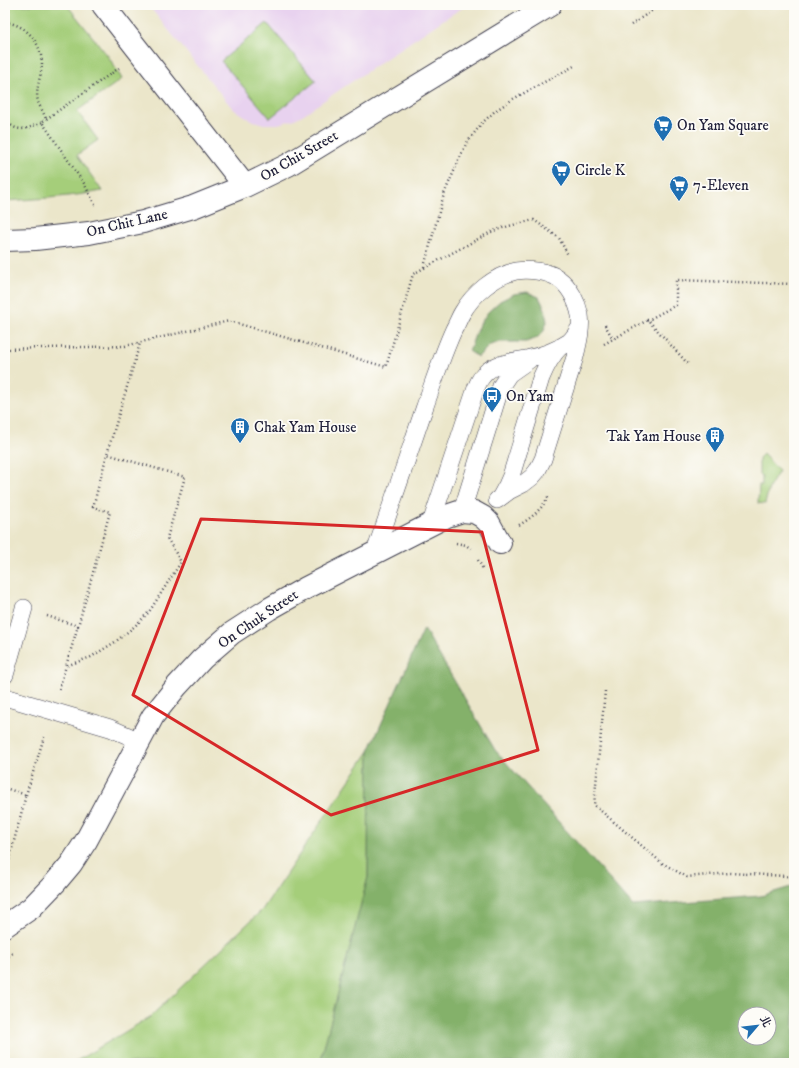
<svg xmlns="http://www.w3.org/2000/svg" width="799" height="1068" font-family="'IM FELL DW Pica','Noto Serif TC',serif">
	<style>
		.built { fill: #e8d2ef }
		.green { fill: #a5ce7a; stroke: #64785a }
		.forest { fill: #84b16a; stroke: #536a52; fill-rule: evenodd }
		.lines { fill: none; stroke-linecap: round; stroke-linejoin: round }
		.service-casing { stroke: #403f50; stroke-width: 18 }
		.minor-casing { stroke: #403f50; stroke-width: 24 }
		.path { stroke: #403f50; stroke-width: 2.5; stroke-dasharray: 1 3; stroke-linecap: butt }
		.service { stroke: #fff; stroke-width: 17 }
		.minor { stroke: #fff; stroke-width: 22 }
		.marked { fill: none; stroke: #d62828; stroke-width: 3; stroke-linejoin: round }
		.labels { text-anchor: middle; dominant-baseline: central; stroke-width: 3.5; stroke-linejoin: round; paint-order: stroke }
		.poi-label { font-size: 15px; fill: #22223b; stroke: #fdfcf7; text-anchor: start }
		.street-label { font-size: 15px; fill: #22223b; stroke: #fdfcf7 }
	</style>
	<rect width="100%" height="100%" fill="#fdfcf7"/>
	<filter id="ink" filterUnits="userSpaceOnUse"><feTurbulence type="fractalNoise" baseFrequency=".025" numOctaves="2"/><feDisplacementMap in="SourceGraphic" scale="8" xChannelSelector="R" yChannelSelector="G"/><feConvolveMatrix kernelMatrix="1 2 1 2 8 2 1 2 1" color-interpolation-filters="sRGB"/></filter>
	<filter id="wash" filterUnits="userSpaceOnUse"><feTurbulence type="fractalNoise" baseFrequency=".012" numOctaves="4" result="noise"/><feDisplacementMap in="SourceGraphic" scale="16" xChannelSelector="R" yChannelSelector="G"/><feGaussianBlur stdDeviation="0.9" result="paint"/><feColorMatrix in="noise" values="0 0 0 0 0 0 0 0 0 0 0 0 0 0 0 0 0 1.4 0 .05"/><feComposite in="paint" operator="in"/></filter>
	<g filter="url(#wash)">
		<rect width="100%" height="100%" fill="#ebe6ca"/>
		<!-- built -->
		<path class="built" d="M148 5H467L443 20 304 114 293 120 278 124H264L250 120 233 109Z"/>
		<!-- green -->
		<path class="green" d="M5 5H67L108 56 122 79 77 111 98 140 77 155 102 191C70 197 37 199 5 201Z
			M267 23 316 81 270 118 221 61Z
			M763 454 779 471 769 488 765 504 758 503 759 485H762V476L759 475V458Z
			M369 751 368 877 320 1063H73L150 1017 262 910Z"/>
		<!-- forest -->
		<path class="forest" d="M527 292 539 297 545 309 547 322 543 332 537 338 526 342H500L490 345 478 357 469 351 478 327 488 312 500 301 514 294Z
			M424 629 495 750 633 906 761 896 794 886V1063H320L368 877 369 751ZM745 1014H769V1038H745Z"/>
	</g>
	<g filter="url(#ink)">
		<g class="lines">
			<!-- service casing -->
			<g class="service-casing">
				<path id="service" d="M501 496 507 485 511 476 541 378C546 366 551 356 560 347
					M462 511 501 386 509 374 529 360
					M431 523 476 388C478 384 479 380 482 377 491 363 512 362 526 359 541 356 557 350 569 342 574 338 577 332 580 327
					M375 552C392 504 408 456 424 409 434 381 442 355 454 329 457 324 459 318 462 313 473 294 494 276 516 271 528 269 549 271 559 279 570 287 577 302 580 315 582 329 578 344 575 357L543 459 537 471 532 477 523 484 509 491 497 500
					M5 675 24 608
					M5 697 110 728 140 741"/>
			</g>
			<!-- minor casing -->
			<g class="minor-casing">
				<path id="minor" d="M103 5 245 186
					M5 240 35 239 89 233 143 222 193 207 245 186 288 165 550 5
					M5 926 31 908 55 883 71 864 86 841 153 716 177 686 202 659 232 633 269 609 306 588 447 516 462 511 474 512 483 517 489 523 500 543"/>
			</g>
			<!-- path -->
			<path class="path" d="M5 22C27 25 42 43 42 65 41 77 35 89 38 102 40 107 44 113 46 119
				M631 25 660 5
				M5 120C18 134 27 129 42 122
				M95 205 85 185 42 122 119 68
				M424 267 444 194 466 144 482 123 495 111 513 99 576 65
				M647 320H648L676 305V280L794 284
				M605 325 613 339
				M604 344 648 320 688 364
				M5 349 125 346 229 321 386 367 413 274 493 231 509 226 534 220 559 238 568 255
				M519 525C532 518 543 508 549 495
				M456 543 466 545 471 549
				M478 560 483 569
				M47 616 78 626 66 666 91 657 115 642 135 626 149 612 181 562 167 538 185 477 107 454
				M78 626 110 512 93 507 107 454 140 343
				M59 689 66 666
				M605 691 594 805 662 863 687 877 730 873 786 876 794 878
				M5 788 26 795 8 864 5 866
				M26 795 45 734
				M5 958 13 953"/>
			<!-- service -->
			<use href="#service" class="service"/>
			<!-- minor -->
			<use href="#minor" class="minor"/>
		</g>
	</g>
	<!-- marked area -->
	<path class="marked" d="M201 519 482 532 538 750 331 815 133 695Z"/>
	<!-- icons -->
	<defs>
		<g id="supermarket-pin" transform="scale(1)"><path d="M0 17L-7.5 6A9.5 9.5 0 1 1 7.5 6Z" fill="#1f6fb2" stroke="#fdfcf7"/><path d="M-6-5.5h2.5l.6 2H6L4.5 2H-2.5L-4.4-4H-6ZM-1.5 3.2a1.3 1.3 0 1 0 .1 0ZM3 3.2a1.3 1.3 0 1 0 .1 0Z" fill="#fff"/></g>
		<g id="bus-pin" transform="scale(1)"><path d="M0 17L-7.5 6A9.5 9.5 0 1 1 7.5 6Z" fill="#1f6fb2" stroke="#fdfcf7"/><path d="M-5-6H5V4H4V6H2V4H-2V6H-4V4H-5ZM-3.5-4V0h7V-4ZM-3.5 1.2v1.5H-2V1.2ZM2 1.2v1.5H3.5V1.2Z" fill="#fff"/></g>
		<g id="building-pin" transform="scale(1)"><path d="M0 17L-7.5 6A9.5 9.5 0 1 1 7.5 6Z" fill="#1f6fb2" stroke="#fdfcf7"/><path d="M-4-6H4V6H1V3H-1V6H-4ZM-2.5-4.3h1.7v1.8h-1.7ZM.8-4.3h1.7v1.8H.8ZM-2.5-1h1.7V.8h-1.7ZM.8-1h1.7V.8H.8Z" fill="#fff"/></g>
	</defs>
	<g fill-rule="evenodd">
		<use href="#supermarket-pin" x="663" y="125"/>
		<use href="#supermarket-pin" x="561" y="170"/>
		<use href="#supermarket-pin" x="679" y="185"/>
		<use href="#bus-pin" x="492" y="396"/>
		<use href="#building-pin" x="240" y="427"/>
		<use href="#building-pin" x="715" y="436"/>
	</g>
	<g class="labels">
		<!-- poi labels -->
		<g class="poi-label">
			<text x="677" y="125">On Yam Square</text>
			<text x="575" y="170">Circle K</text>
			<text x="693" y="185">7-Eleven</text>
			<text x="506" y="396">On Yam</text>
			<text x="254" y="427">Chak Yam House</text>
			<text x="701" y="436" text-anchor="end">Tak Yam House</text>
		</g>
		<!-- street labels -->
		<g class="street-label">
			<text transform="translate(299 156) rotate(-30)">On Chit Street</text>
			<text transform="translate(127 223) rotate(-13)">On Chit Lane</text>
			<text transform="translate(258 619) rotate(-34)">On Chuk Street</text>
		</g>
	</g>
	<!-- margin -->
	<rect width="799" height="1068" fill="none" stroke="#fdfcf7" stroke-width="20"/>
	<!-- north arrow -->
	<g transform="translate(757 1026) rotate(62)"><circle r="19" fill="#fdfcf7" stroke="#a5a5ac"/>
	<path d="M0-3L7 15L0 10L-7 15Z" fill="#1f6fb2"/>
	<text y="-6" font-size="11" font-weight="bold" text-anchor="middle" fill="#22223b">北</text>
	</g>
</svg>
